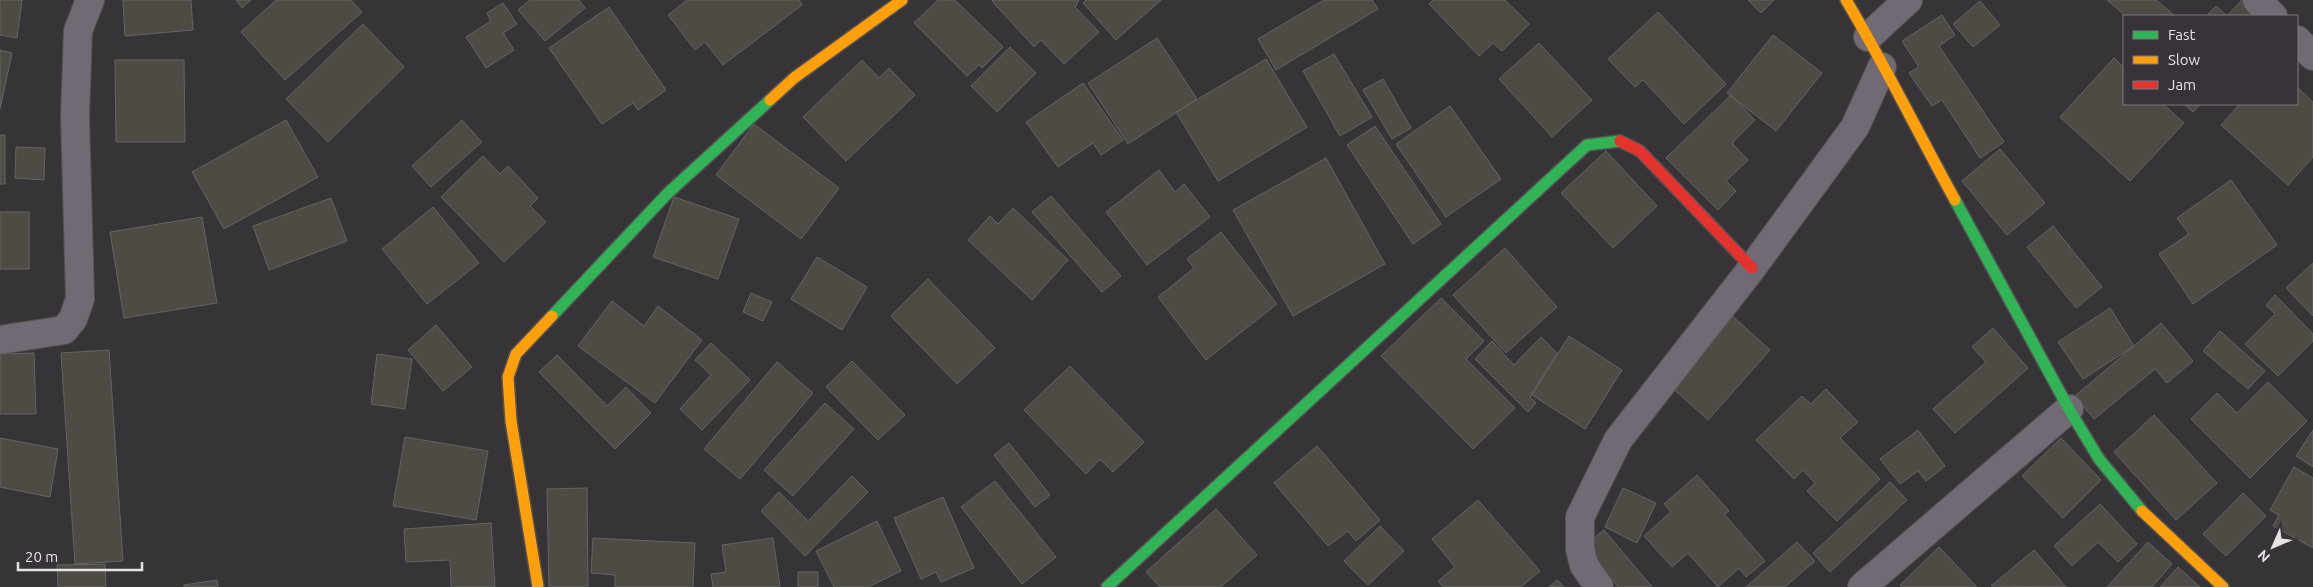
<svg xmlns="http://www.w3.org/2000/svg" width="2313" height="587" font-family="Ubuntu,sans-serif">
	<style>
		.building { fill: #4e4b44; stroke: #656464 }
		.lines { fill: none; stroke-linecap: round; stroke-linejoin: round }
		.street-casing { stroke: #535153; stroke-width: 30 }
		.fast-casing { stroke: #535153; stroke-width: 14 }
		.slow-casing { stroke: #535153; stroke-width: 14 }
		.jam-casing { stroke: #535153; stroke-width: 14 }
		.street { stroke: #716973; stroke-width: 28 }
		.fast { stroke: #30b455; stroke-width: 11 }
		.slow { stroke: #ff9f0a; stroke-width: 11 }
		.jam { stroke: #e5322d; stroke-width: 11 }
	</style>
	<rect width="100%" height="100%" fill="#373438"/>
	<!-- building -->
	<path class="building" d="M0 0H22L17 38 0 35Z
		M123 0H191L193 30 125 36Z
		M236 0H251L242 8Z
		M276 0H351L362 12 285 80 241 32Z
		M530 0H579L585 8 545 41 518 10Z
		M687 0H799L802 5 723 65 705 42 695 50 668 15Z
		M938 0H955L1003 47 982 68 979 65 967 76 914 23Z
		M993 0H1079L1075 7 1099 32 1064 64 1041 40 1034 47 992 1Z
		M1086 0H1161L1116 40 1083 3Z
		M1324 0H1372L1378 9 1276 70 1258 39Z
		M1433 0H1505L1529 24 1502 51 1493 43 1479 56 1429 4Z
		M1748 0H1774L1761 13Z
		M2107 0H2156L2175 16H2126Z
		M2242 0 2258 16H2227Z
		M1980 1 2000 25 1973 47 1953 24Z
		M503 3 517 24 503 33 514 50 486 68 466 37 491 21 487 13Z
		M2216 6 2227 16H2206Z
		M609 7 666 90 638 110 633 103 602 124 549 48Z
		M1658 12 1726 84 1684 124 1643 80 1635 87 1608 59Z
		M1942 15 1955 35 1939 46 2004 142 1980 158 1942 100 1932 106 1909 73 1919 67 1902 41Z
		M363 24 404 67 328 142 286 99Z
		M1773 35 1822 73 1776 131 1727 93Z
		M1157 38 1197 99 1128 144 1088 83Z
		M1539 43 1592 100 1552 137 1499 79Z
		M1010 47 1036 73 997 112 971 86Z
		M0 50 12 53 0 109Z
		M1334 54 1372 117 1340 136 1303 71Z
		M2114 58 2124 68V104H2163L2184 123 2130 181 2060 117Z
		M1266 59 1307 127 1218 181 1176 112Z
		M115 60H184L185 142H116Z
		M862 60 879 78 889 68 915 95 846 161 803 117Z
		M1383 79 1411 128 1392 139 1363 90Z
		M1083 83 1123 140 1101 155 1093 143 1058 167 1026 122Z
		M2297 87 2313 102V157L2288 185 2221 125 2240 104H2297Z
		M1731 95 1755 120 1732 143 1748 160 1726 181 1736 191 1718 210 1666 158Z
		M2184 104H2201L2193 112Z
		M1450 106 1501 179 1446 217 1396 144Z
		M286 120 318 177 224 229 192 172Z
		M462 120 482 142 431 187 412 166Z
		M754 124 839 188 801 239 716 175Z
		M1375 126 1441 224 1413 244 1347 145Z
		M0 135H5V184H0Z
		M16 147 45 148 44 180 15 178Z
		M2000 149 2045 203 2007 235 1962 181Z
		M1606 151 1657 206 1613 248 1561 193Z
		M483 156 500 174 508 166 538 198 530 206 546 222 504 262 441 197Z
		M1326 158 1385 264 1293 316 1233 210Z
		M1159 170 1175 192 1184 184 1210 217 1147 265 1106 212Z
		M2231 180 2277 245 2193 304 2159 254 2189 234 2177 218Z
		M1051 196 1121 276 1102 292 1032 212Z
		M674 197 739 219 718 279 653 257Z
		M331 198 347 241 269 270 253 226Z
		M433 207 479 263 427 304 382 249Z
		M1013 208 1068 260 1032 300 968 240 990 216 998 224Z
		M0 212H29V269H0Z
		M202 217 217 303 124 318 110 232Z
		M2053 226 2102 287 2076 308 2027 247Z
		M1221 232 1277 304 1206 360 1158 297 1194 268 1187 259Z
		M1505 248 1557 307 1506 353 1453 295Z
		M817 257 867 287 842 330 791 299Z
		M2313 263V316L2286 288Z
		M928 279 995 348 957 384 891 316Z
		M751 293 772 302 763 321 743 312Z
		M2275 295 2313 334V341L2278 376 2245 344 2275 314 2266 305Z
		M1441 298 1484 341 1466 359 1515 408 1473 449 1381 356Z
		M612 301 644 326 658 306 702 340 655 403 578 346Z
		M2110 308 2134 346 2083 379 2058 342Z
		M1728 312 1770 350 1708 420 1666 382Z
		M2161 323 2193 361 2167 383 2155 369 2094 419 2075 396Z
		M436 325 472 367 443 391 408 350Z
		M1993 328 2028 368 1955 433 1933 409 1986 362 1972 347Z
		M2220 331 2265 371 2248 389 2203 351Z
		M1569 336 1622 370 1585 429 1532 395Z
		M1541 337 1557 353 1530 397 1536 403 1528 412 1475 359 1492 341 1514 365Z
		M711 343 750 380 702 430 680 409 711 375 695 360Z
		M109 350 123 561 75 564 61 353Z
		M34 353 36 414H0V354Z
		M377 354 412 359 405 409 371 404Z
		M557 355 607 406 626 387 651 413 615 449 539 372Z
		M852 361 905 415 878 440 826 387Z
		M777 362 813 393 740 479 704 449Z
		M1070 366 1144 442 1113 472 1100 459 1086 474 1024 410Z
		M2268 382 2307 421 2250 478 2191 419 2217 393 2237 413Z
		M1826 389 1858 422 1840 438 1880 479 1837 521 1807 491 1815 483 1803 470 1794 479 1756 440 1802 396 1811 404Z
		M825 403 854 429 793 496 764 470Z
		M2154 415 2217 483 2176 520 2114 452Z
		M1918 430 1945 466 1926 481 1918 471 1900 484 1880 459Z
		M2313 430V467L2296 456Z
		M405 437 488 451 476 520 393 506Z
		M0 438 58 449 50 497 0 487Z
		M2061 438 2101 480 2063 518 2022 476Z
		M1009 443 1050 495 1035 507 994 455Z
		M1317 446 1380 520 1356 541 1348 531 1328 546 1274 483Z
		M2294 467 2313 478V548L2273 526 2279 515 2270 510Z
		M1697 475 1729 511 1724 514 1765 561 1746 577 1739 568 1718 587 1688 553 1672 567 1644 536 1671 512 1664 504Z
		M852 476 868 492 805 556 761 511 779 492 808 521Z
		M995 481 1056 557 1022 584 961 507Z
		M1890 482 1907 500 1830 572 1813 553Z
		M587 488 588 587H549L547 489Z
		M1623 488 1656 503 1637 543 1605 527Z
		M2243 493 2266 516 2226 556 2203 534Z
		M943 497 974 568 941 582 936 572 921 579 894 518Z
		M1478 500 1540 571 1521 587H1443L1438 581 1455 567 1432 539Z
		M2100 504 2137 544 2118 562 2098 542 2072 566 2054 546Z
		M1216 509 1257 555 1221 587H1160L1146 572Z
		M877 521 901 571 868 587H834L816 551Z
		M491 523 495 587H451L450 560 406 562 404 529Z
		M1380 526 1404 551 1368 585 1344 561Z
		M1604 530 1652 587H1618L1584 546Z
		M593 538 695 543 693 587H615V575L591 573Z
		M773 538 780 587H713L711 574 726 572 722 545Z
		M1797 542 1815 561 1785 587H1746Z
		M2148 542 2172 564 2152 587H2107Z
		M1939 547 1977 587H1902L1900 585Z
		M2034 550 2066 587 1991 586Z
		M105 564 106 587H58L57 565Z
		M2178 567 2200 587H2160Z
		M798 572H818V587H798Z
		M217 580 218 587H184V585Z
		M1557 580 1564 587H1549Z"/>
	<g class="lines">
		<!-- street casing -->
		<g class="street-casing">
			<path id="street" d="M2257 0 2273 16
				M1868 37 1908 0
				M2297 40 2313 56
				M0 340 64 330 73 319 80 299 75 116 78 31 90 0
				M1599 587 1584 565 1580 549V517L1618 440 1752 268 1855 127 1882 67
				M1862 587 2069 409"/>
		</g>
		<!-- fast casing -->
		<g class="fast-casing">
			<path id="fast" d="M1955 200 2069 409 2099 459 2142 511
				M552 316 668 193 770 100
				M1107 587 1587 145 1620 141"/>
		</g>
		<!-- slow casing -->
		<g class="slow-casing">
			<path id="slow" d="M1846 0C1885 65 1918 133 1955 200
				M770 100 794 78 902 0
				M2142 511 2223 587
				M538 587 511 421 508 377 516 354 552 316"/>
		</g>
		<!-- jam casing -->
		<g class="jam-casing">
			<path id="jam" d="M1620 141 1640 151 1752 268"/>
		</g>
		<!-- street -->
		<use href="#street" class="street"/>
		<!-- fast -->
		<use href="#fast" class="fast"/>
		<!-- slow -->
		<use href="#slow" class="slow"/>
		<!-- jam -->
		<use href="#jam" class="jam"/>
	</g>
	<!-- legend -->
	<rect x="2123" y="15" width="175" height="90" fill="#383339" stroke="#7e797e"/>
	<rect x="2133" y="31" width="25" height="8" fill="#30b455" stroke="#7e797e"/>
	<text x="2168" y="40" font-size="15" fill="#e6e2e6">Fast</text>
	<rect x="2133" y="56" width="25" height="8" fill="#ff9f0a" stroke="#7e797e"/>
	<text x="2168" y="65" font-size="15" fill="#e6e2e6">Slow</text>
	<rect x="2133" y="81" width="25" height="8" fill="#e5322d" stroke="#7e797e"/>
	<text x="2168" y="90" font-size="15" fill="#e6e2e6">Jam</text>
	<!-- north arrow -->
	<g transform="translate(2273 547) rotate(225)" stroke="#383339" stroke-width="4" paint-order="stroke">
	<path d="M0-4L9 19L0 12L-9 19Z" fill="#e6e2e6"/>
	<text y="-8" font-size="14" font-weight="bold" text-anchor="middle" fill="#e6e2e6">N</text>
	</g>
	<!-- scale -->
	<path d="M18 562v8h124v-8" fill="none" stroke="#e6e2e6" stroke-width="2.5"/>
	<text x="25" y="562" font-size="15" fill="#e6e2e6" stroke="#383339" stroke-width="4" paint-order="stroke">20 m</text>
</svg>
